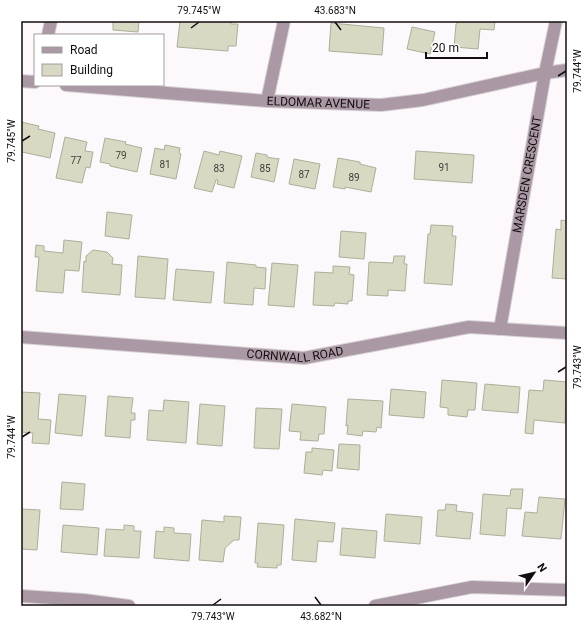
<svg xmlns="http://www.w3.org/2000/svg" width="588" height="627" font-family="Roboto,sans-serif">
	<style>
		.building { fill: #d9d8c3; stroke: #aeae99 }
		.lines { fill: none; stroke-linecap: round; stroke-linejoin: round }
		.minor-casing { stroke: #d7d2d6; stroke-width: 14 }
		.minor { stroke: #aa99a5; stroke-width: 12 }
		.ticks { fill: none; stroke: #130d11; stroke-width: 1.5 }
		.labels { text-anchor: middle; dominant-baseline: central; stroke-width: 3; stroke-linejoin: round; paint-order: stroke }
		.number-label { font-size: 10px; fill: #44403e }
		.street-label { font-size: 12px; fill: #130d11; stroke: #fff }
		.neatline { fill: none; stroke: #130d11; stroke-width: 1.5 }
		.ticks-label { font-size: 10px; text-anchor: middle; fill: #130d11 }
	</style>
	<rect width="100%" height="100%" fill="#fcf8fb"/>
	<!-- building -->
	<path class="building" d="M113 21H139L138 32 113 30Z
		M180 21H223L231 22V24H238L236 46H228V51L177 47Z
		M458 21H495L494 30 480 29 478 49 454 47 456 24H457Z
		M331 23 384 28 382 55 329 51Z
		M412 27 435 32 430 54 407 49Z
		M21 122 39 126 38 129 55 133 50 158 22 152Z
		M65 137 87 142 85 151 93 152 90 168 86 167 82 183 56 178Z
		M105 138 126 142 125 144 142 148 137 172 110 166V164L100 162Z
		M165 145 180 148 179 153 181 154 176 179 150 174 155 148 164 150Z
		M204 151 219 155 220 151 242 156 234 188 217 184 218 180H216L212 192 194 188Z
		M416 151 474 155 472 183 414 179Z
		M256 153 267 155V157L278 159 279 158 274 182 251 177Z
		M338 158 360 162V164L376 168 371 192 345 187V189L333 187Z
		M294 159 320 164 315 189 289 184Z
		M107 212 132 215 129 239 105 236Z
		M561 220 567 221V279L552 278 556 229 561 230Z
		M431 225 453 226 452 236H456L452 285 424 283 428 234H430Z
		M341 231 366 233 364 259 339 257Z
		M64 240 82 242 79 271 65 270 63 293 36 291 39 257H35L36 245 44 246V251L63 253Z
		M93 250 107 252 113 258 112 264 122 265 120 295 82 292 84 261 86 262V256Z
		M138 256 168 259 165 299 135 297Z
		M394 256H405L404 264H407L405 291 388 290V296L367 295 369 262 393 263Z
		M227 262 256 265V267L266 268 265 289 254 288 253 305 224 303Z
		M272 263 298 265 294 307 268 305Z
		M333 266 350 267 349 274 354 275 352 301H348V304L335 303 334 306 313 305 315 272 333 273Z
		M176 269 214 272 211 303 173 300Z
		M442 380 477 383 475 410H468L467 417 448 415V408L440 407Z
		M544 380 567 382 565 423 534 420 533 434 525 433 529 390 543 391Z
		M485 384 520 387 518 413 482 410Z
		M391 389 426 392 424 418 389 415Z
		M21 392 40 393 38 419 51 420 49 444 32 443 33 433 21 432Z
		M59 394 86 396 82 436 55 433Z
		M108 396 133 398 131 413H135V420H131L130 438 105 436Z
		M348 399 383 401 381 428 377 427 376 432 363 431 362 436 347 434 348 425 346 426Z
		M164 400 189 402 186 443 147 440 149 410 163 411Z
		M200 404 225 406 222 446 197 444Z
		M292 404 326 407 324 434H319L318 441 300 440 301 432 289 431Z
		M256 408 282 409 279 449 254 448Z
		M339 444 360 445 359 470 337 468Z
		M312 448 334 450 332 471 323 470 322 475 304 473 306 452H312Z
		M62 482 85 484 83 510 60 509Z
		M511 489H523L521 509 507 508 505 536 480 534 483 494 510 496Z
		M539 497 565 499 561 539 522 536 525 512 537 513Z
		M446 504 457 505 456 511 473 513 470 539 436 536 438 510H445Z
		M21 509 40 510 37 550 21 549Z
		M386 514 422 517 420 544 384 541Z
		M224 516 241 517 239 540H234L225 548 223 562 199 560 202 520 224 522Z
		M295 519 335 523 333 542 318 541 316 562 292 560Z
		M258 523 284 525 281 565H277V568L257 567 258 563H255Z
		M63 525 99 528 97 555 61 552Z
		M124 525 134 526V531H141L139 558 104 556 106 529 124 530Z
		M164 527 174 528V533L191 534 189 561 154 558 156 531 164 532Z
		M342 528 377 531 375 558 340 555Z"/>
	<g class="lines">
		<!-- minor casing -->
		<g class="minor-casing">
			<g id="minor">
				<path d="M48 35 51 21"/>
				<path d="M21 81 35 82"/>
				<path id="s1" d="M66 85 267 101 381 105 423 100 545 73 567 70"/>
				<path d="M267 101 284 21"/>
				<path id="s2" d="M500 329 545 73 556 21"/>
				<path id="s3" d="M21 337 304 358 469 327 567 333"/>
				<path d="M21 596 84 600 129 606"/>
				<path d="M375 606 472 587 567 590"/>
			</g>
		</g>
		<!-- minor -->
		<use href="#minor" class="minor"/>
	</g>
	<!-- ticks -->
	<path class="ticks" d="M335 22 341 30M191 28 199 22M558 76 566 71M22 141 30 136M558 372 566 367M22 437 30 432M315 597 321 605M213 605 221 599"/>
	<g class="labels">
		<!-- number labels -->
		<g class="number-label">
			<text x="121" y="155">79</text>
			<text x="76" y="160">77</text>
			<text x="165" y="164">81</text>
			<text x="444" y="167">91</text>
			<text x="219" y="168">83</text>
			<text x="265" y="168">85</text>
			<text x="304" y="174">87</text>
			<text x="354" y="177">89</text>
		</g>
		<!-- street labels -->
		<g class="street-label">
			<text stroke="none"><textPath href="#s1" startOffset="253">ELDOMAR AVENUE</textPath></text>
			<text stroke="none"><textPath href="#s2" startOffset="157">MARSDEN CRESCENT</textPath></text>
			<text stroke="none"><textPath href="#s3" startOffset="275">CORNWALL ROAD</textPath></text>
		</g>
	</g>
	<!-- border -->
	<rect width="588" height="627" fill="none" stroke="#ffffff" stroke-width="44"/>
	<!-- legend -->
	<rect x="34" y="34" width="130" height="52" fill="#ffffff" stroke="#a19ea0"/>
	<rect x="42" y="47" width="20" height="6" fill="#aa99a5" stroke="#a19ea0"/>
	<text x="70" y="54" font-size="12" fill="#130d11">Road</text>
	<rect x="42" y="64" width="20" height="12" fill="#d9d8c3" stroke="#a19ea0"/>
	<text x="70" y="74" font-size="12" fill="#130d11">Building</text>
	<!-- north arrow -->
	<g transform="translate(534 573) rotate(56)" stroke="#ffffff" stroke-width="3" paint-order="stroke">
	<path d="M0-3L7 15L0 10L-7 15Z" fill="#130d11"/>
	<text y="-6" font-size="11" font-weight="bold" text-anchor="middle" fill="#130d11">N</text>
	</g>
	<!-- scale -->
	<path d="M426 52v6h61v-6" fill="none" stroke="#130d11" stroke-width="2"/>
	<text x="432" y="52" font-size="12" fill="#130d11" stroke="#ffffff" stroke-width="3" paint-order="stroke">20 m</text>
	<rect x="22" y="22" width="544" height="583" class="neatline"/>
	<g class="ticks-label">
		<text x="199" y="14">79.745°W</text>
		<text x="335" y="14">43.683°N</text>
		<text transform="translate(577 71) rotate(-90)" y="4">79.744°W</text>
		<text transform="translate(11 141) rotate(-90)" y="4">79.745°W</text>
		<text transform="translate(577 367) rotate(-90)" y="4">79.743°W</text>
		<text transform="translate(11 437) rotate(-90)" y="4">79.744°W</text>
		<text x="213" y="620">79.743°W</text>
		<text x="321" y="620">43.682°N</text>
	</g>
</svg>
